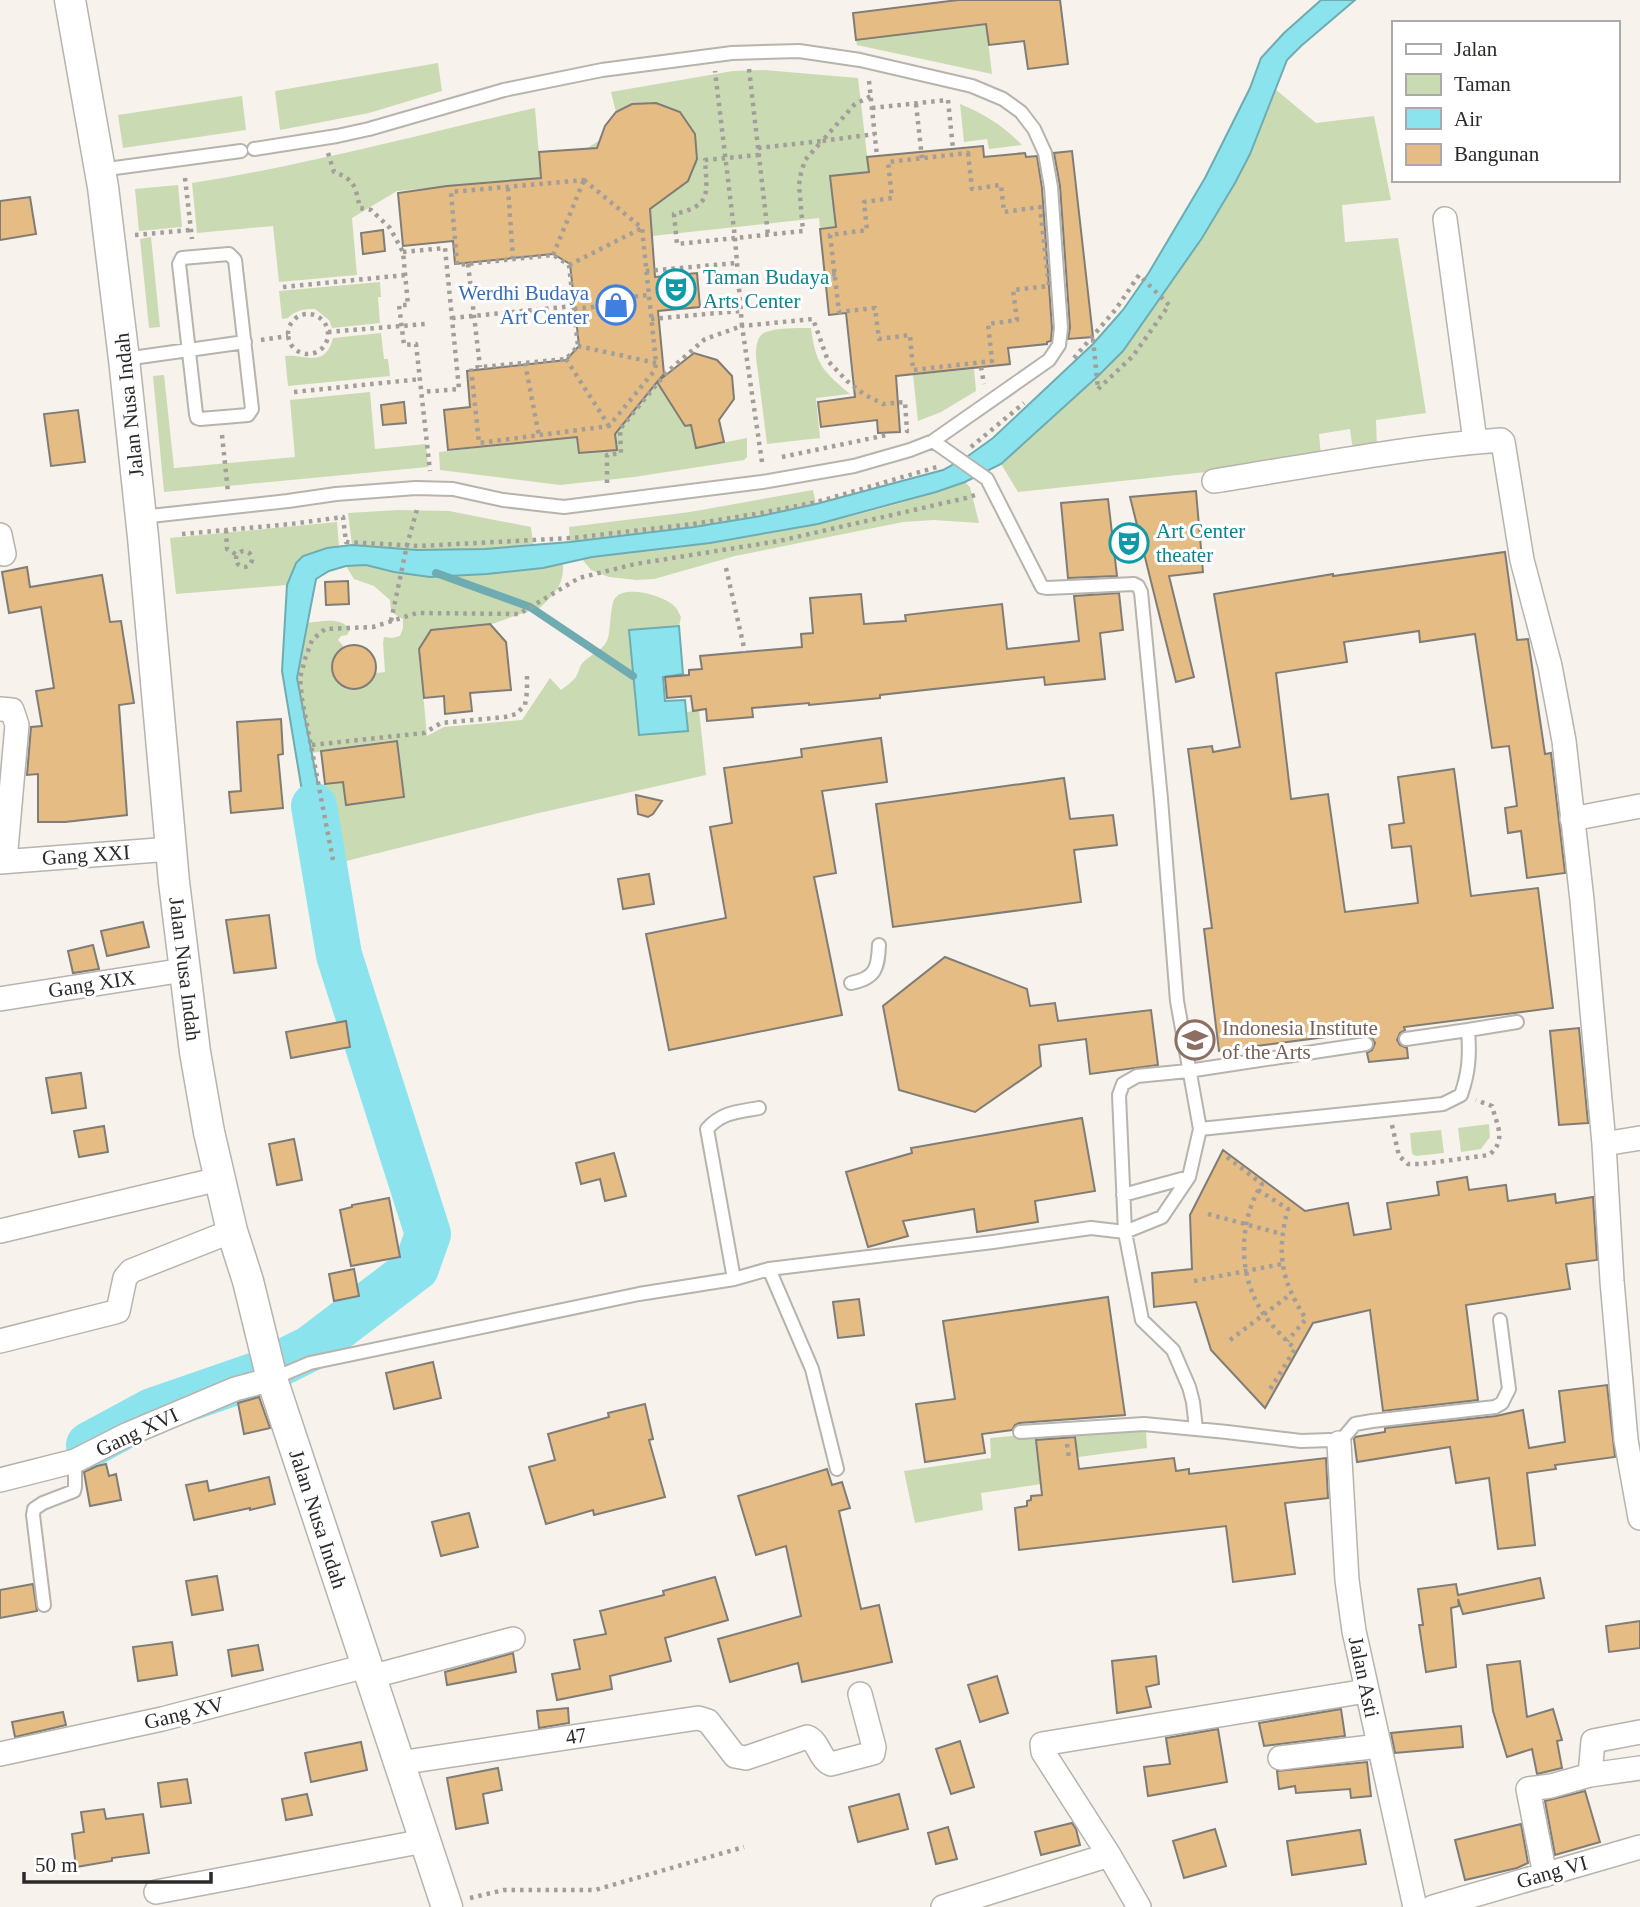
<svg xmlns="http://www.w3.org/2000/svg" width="1640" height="1907" font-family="'Times New Roman',serif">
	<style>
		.green { fill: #cadbb3 }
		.water { fill: #8be4ed; stroke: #6eacb2; stroke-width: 2 }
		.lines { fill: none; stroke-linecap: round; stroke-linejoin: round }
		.stream { stroke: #6eacb2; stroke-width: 8 }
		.river { stroke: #8be4ed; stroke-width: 46 }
		.building { fill: #e5bc84; stroke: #807c76; stroke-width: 2 }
		.service-casing { stroke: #b7b3ad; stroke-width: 16 }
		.minor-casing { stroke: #b7b3ad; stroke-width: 26 }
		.tertiary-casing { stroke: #b7b3ad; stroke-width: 33 }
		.path { stroke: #a29e9a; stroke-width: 4.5; stroke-dasharray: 3.5 5; stroke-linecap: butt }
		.service { stroke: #fff; stroke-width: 12 }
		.minor { stroke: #fff; stroke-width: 23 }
		.tertiary { stroke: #fff; stroke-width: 30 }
		.labels { text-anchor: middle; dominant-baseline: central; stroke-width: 6; stroke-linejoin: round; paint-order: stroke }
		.culture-label { font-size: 21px; fill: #0d838f; stroke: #fff; text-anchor: start }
		.shop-label { font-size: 21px; fill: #366cbe; stroke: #fff; text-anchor: end }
		.street-label { font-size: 21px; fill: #2c2a28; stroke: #fff }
		.education-label { font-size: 21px; fill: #785e54; stroke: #fff; text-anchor: start }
	</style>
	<rect width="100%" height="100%" fill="#f7f2ec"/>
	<!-- green -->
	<path class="green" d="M986 24 992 74 857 45 856 40Z
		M438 63 442 91 369 113 280 130 275 91Z
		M764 70 858 78 869 172 830 176 836 227 820 229 819 218 652 236 588 174 586 149 600 140 666 196 688 181 697 159 695 134 680 112 656 103 632 104 616 112 611 92 733 71Z
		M1275 89 1316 123 1374 116 1391 200 1342 205 1345 242 1398 238 1426 413 1376 420 1377 448 1353 451 1350 429 1319 434 1321 456 1225 470 1018 492 1001 464 1098 376 1123 351 1144 322 1202 238 1235 183 1250 154Z
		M242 96 246 130 123 148 118 115Z
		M960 104C984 114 1004 126 1022 145L989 149 987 139 964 142Z
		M535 108 541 178 397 191 352 218 357 275 279 282 273 226 197 233 192 183C308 165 421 134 535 108Z
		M178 185 182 227 139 231 135 189Z
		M151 237 160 327 149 328 140 239Z
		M380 282 381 297H378L380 323 332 328 329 320 315 309C305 309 295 310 288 318L282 319 279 291Z
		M811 328C816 365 822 370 850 394L816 398 820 438 767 444 756 357C756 349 756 341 761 335 770 327 799 328 811 328Z
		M381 333 384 359H388L390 376 288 386 285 356C305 354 325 369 333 338Z
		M974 369 976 391 941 412 918 421 913 375Z
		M664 374C662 394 674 410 685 426L691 425 696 448 747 438V457L744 460 634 477 560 485 440 470 439 452 577 437 579 453 617 450 615 434Z
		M164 375 174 468 295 457 290 400 370 392 375 449 426 444 428 467 164 492 153 376Z
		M965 482 970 487 979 523 934 520 903 522 735 556 654 579 637 580 609 577 591 570 582 559C624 552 667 549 710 543 796 530 883 512 965 482Z
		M813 490 816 504C735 522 653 533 570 542L569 527 690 512Z
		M398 510 449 511 531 527 533 544 485 549 417 550 352 545 348 513Z
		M337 522 339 546 327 548 296 563 287 585 176 594 170 538Z
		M563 563C564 585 556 592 541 607L419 649 427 736 444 727 522 720 550 678 561 690C567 685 574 681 577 675 578 673 580 667 581 665 588 655 604 651 608 638 611 628 610 602 616 597 627 585 667 596 676 608 678 610 679 614 681 617L679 626 629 630 639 734 688 731 687 712 699 710 706 775 539 813 330 865 318 785 343 782 346 804 404 797 397 741 311 753 297 678 306 623C321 622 341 616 350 630L347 635 341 636 338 640 344 647 332 660 334 678 347 688 365 686 376 673 385 672 383 643 384 637 392 638 400 636 403 628V619C393 614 390 611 390 600L374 586 354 579 346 566 366 565 394 572 430 577 487 574 543 568Z
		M1489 1124 1490 1137 1481 1149 1461 1152 1458 1128Z
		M1441 1130 1444 1153 1416 1156 1412 1154 1410 1133Z
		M1146 1431 1147 1448 1078 1457 1075 1435Z
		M1060 1432 1062 1459 1038 1462 1041 1484 981 1493 983 1510 915 1523 904 1471 991 1458 990 1438Z"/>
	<!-- water -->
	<path class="water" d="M1321 0H1355L1301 46 1287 60 1250 154 1235 183 1202 238 1123 351 1098 376 1001 464 965 482 936 492 818 524 710 543 592 557 543 568 487 574 430 577 394 572 366 565 346 566 329 571 316 579 297 678 318 785 330 865 317 867 302 791 282 671 287 585 296 563 303 556 327 548 352 545 417 550 485 549 570 542 694 527 761 516 816 504 943 470 968 456 993 438 1093 344 1123 310 1148 274 1205 178 1250 88 1261 58 1284 33Z
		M679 626 683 674 663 677 665 701 685 700 688 731 639 735 629 630Z"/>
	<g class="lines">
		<!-- stream -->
		<path class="stream" d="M436 573 530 607 633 676"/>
		<!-- river -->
		<path class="river" d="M89 1445 152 1411 259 1374 311 1348 416 1268 428 1234 339 955 314 806"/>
	</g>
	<!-- building -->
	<path class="building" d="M958 0H1060L1068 64 1028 69 1024 41 989 45 986 24 856 40 853 13Z
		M656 103 680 112 695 134 697 159 688 181 650 209 655 277 697 273 700 307 658 311 664 374 657 382 694 353 717 360 732 376 734 399 719 420 724 442 696 448 691 425 685 426 657 382 615 434 617 450 579 453 577 437 448 450 444 410 470 407 467 371 566 360 579 346 570 264 553 254 455 264 453 241 403 246 398 193 447 186 541 178 539 152 597 148 605 126 616 112 632 104Z
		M983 146 984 157 1025 153 1026 157 1037 156 1042 188 1052 328 1051 341 1047 342V344L1008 348 1010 364 896 376 900 432 878 433 877 420 821 427 818 402 855 397 846 313 829 315 820 229 836 227 830 176 869 172 867 157Z
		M1072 151 1093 337 1068 339 1070 328 1060 186 1054 153Z
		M30 197 36 234 0 240V201Z
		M383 230 385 251 363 254 361 233Z
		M404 402 406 423 383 425 381 405Z
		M78 410 85 462 51 466 44 414Z
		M1196 491 1203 572 1169 576 1194 677 1176 682 1130 497Z
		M1108 499 1117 576 1068 578 1061 503Z
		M1505 552 1517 640 1528 639 1545 754 1551 753 1565 873 1527 878 1521 831 1508 833 1505 808 1517 806 1509 746 1492 748 1475 634 1420 642 1419 631 1344 642 1347 662 1276 673 1291 799 1328 794 1345 912 1418 903 1411 846 1392 848 1389 825 1404 823 1398 777 1454 769 1471 896 1538 888 1553 1008 1404 1027 1405 1030 1400 1033 1397 1040 1400 1045 1407 1048 1408 1058 1369 1062 1367 1053 1372 1050 1375 1043 1372 1038 1365 1035V1032L1219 1051 1204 929 1212 928 1188 749 1212 746 1213 752 1240 747 1214 594 1333 574V576Z
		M27 567 30 587 102 575 110 622 121 621 134 703 119 705 127 815 65 822H38V774L27 775 31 727 42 726 36 691 54 688 41 607 9 613 2 572Z
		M348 581 349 604 326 605 325 582Z
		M1119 593 1123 630 1100 633 1105 679 1045 685 1044 677 880 695V698L809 705V703L752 708 753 717 707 721 706 709 693 711 691 696 667 698 665 677 689 675V670L702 669 700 656 802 647 801 634 813 633 810 598 861 594 864 624 906 621 905 615 1002 604 1007 649 1079 641 1074 596Z
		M490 624 506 642 511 690 470 693 472 711 445 714 444 696 424 698 419 649 431 630Z
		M332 667a22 22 0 1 1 44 0a22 22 0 1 1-44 0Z
		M281 719 283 754 278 755 283 808 231 813 229 792 241 791 237 722Z
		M881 738 887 782 822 791 836 873 814 877 842 1015 669 1050 646 934 726 918 710 827 732 823 724 768 802 757 801 749Z
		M397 741 404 797 346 805 343 782 325 784 321 751Z
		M1064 778 1070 819 1113 815 1117 845 1074 850 1081 902 893 927 876 804Z
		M636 795 662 801 653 814 648 817 638 814Z
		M649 874 654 904 623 909 618 879Z
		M269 915 276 968 234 973 226 920Z
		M143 922 149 947 107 956 101 931Z
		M93 945 99 969 73 973 68 951Z
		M945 957 1027 989 1030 1006 1055 1003 1058 1021 1151 1010 1158 1065 1090 1074 1086 1039 1039 1045 1041 1066 975 1112 899 1090 883 1006Z
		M346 1021 350 1047 291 1058 286 1032Z
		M1579 1028 1588 1123 1559 1125 1550 1031Z
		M81 1073 86 1108 52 1113 46 1078Z
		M1082 1118 1095 1191 1035 1201 1038 1222 977 1232 974 1209 903 1221 908 1236 868 1247 846 1172 912 1153 911 1148Z
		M104 1126 108 1152 79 1157 74 1131Z
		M294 1139 302 1180 277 1185 269 1144Z
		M1223 1150 1305 1211 1348 1203 1354 1235 1391 1229 1387 1203 1439 1195 1437 1182 1467 1177 1469 1190 1506 1185 1508 1201 1555 1194 1556 1203 1593 1197 1597 1260 1566 1264 1570 1289 1466 1305 1478 1400 1383 1411 1370 1310 1313 1323 1265 1408 1211 1350 1196 1302 1154 1307 1152 1273 1192 1269 1190 1215Z
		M614 1153 626 1196 605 1201 600 1179 581 1184 576 1163Z
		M389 1198 400 1257 351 1266 340 1210 352 1207V1205Z
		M354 1269 359 1296 334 1301 329 1274Z
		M1108 1297 1125 1415 1019 1423 1015 1425 1012 1430 982 1434 985 1453 925 1462 916 1404 955 1399 943 1321Z
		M859 1299 864 1335 838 1338 833 1302Z
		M433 1362 441 1398 394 1409 386 1373Z
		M1607 1385 1615 1457 1555 1465 1556 1469 1527 1473 1535 1545 1498 1549 1489 1478 1456 1483 1450 1447 1357 1462 1354 1439 1355 1437 1385 1432V1428L1496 1416 1523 1410 1529 1448 1565 1442 1559 1391Z
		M259 1397 270 1428 244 1434 238 1403Z
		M645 1404 653 1439 649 1440 665 1497 594 1515 593 1510 546 1524 529 1467 555 1460 548 1434 609 1417 608 1413Z
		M1075 1437 1079 1469 1174 1458 1176 1471 1189 1469V1474L1326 1458 1328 1498 1285 1503 1295 1574 1233 1582 1226 1526 1019 1550 1015 1508 1027 1506V1501L1031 1500V1496L1042 1495 1036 1440Z
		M106 1464 109 1476 116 1474 121 1500 90 1506 84 1472 97 1466Z
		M827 1469 832 1485 842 1482 850 1508 839 1511 861 1609 879 1605 892 1662 802 1682 798 1663 730 1682 718 1639 801 1616 786 1546 756 1555 738 1496Z
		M269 1477 275 1504 250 1510V1508L194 1520 186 1485 207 1481 209 1491Z
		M469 1513 478 1547 441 1556 432 1522Z
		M217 1576 223 1610 192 1615 186 1581Z
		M715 1577 728 1620 665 1638 671 1661 610 1676 612 1689 557 1700 552 1674 580 1669 574 1640 606 1634 600 1611 664 1595 663 1591Z
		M1540 1578 1544 1598 1463 1614 1458 1599 1459 1606 1451 1608 1456 1667 1426 1672 1419 1625H1423L1418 1589 1456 1584 1458 1595Z
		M33 1584 37 1611 0 1618V1590Z
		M1640 1621V1648L1609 1652 1606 1626Z
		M172 1642 177 1675 138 1681 133 1647Z
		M258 1645 263 1670 232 1676 228 1650Z
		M513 1653 516 1672 447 1685 445 1672Z
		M1156 1656 1159 1684 1146 1687 1151 1707 1117 1713 1112 1661Z
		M1520 1661 1527 1717 1553 1709 1562 1740 1557 1741 1562 1768 1537 1774 1532 1749 1507 1757 1493 1711 1487 1665Z
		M997 1676 1008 1713 980 1722 968 1685Z
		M568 1708 569 1723 539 1728 537 1711Z
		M1341 1709 1345 1736 1264 1746 1259 1723Z
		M63 1712 66 1725 15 1737 12 1722Z
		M1461 1726 1463 1747 1395 1753 1391 1733Z
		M1218 1729 1227 1782 1148 1796 1144 1767 1170 1764 1166 1738Z
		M960 1741 974 1787 951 1794 936 1749Z
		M361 1742 367 1770 311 1782 305 1753Z
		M1367 1762 1371 1796 1351 1798 1350 1789 1296 1793 1295 1786 1279 1789 1277 1771Z
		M498 1768 502 1790 483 1794 488 1823 456 1829 447 1778Z
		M187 1779 191 1803 161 1807 158 1783Z
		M1585 1791 1600 1842 1555 1855 1545 1801Z
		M307 1794 312 1815 286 1820 282 1799Z
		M899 1794 908 1829 858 1842 849 1807Z
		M104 1809 106 1819 143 1814 149 1853 112 1858V1861L76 1867 72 1834 84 1832 81 1812Z
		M1072 1823 1076 1829 1080 1845 1041 1855 1035 1832Z
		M1521 1824 1528 1863 1517 1868 1465 1880 1455 1840Z
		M948 1827 957 1859 936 1864 928 1833Z
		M1215 1829 1226 1866 1184 1878 1173 1841Z
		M1360 1830 1366 1864 1292 1875 1287 1841Z"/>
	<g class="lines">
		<!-- service casing -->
		<g class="service-casing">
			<path id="service" d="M100 170 241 151
				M229 254 235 260 252 409 248 415 200 419 197 418 196 414 179 264 182 258Z
				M125 359 245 342
				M141 517 288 501 336 494 416 488 453 489 503 500 564 507 762 482 854 466 910 450 933 441 1049 360 1059 345 1061 328 1051 187 1045 153 1034 129 1021 112 1003 99 972 86 860 60 799 51 732 53 602 70 504 90 369 129 337 136 254 149
				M851 983C876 978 878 968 879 945
				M1406 1039 1468 1030
				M1200 1129 1443 1104 1461 1095C1469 1072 1470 1055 1468 1030L1517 1022
				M1123 1195 1189 1177
				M769 1269 812 1369 837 1469
				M734 1279 707 1129C722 1112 737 1112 759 1108
				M272 1379 310 1363 639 1294 734 1279 769 1269 993 1242 1091 1228 1125 1232 1162 1217 1189 1177 1200 1129 1177 1001 1161 799 1141 592 1138 586 1134 584 1047 588 1042 587 987 479 933 441
				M1196 1429 1193 1402 1189 1387 1173 1350 1142 1320 1125 1232 1119 1095 1123 1084 1137 1076 1188 1071 1366 1044
				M1020 1432 1144 1424 1227 1432 1301 1441 1330 1440 1339 1443 1355 1424 1372 1421 1495 1407 1502 1403 1509 1389 1500 1320
				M44 1605 33 1515 34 1509 43 1503 74 1491 75 1487V1461"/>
		</g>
		<!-- minor casing -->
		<g class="minor-casing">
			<path id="minor" d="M1445 219 1475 441
				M1214 481C1309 466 1405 447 1501 440L1503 442 1522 560 1550 666 1564 741 1582 900 1604 1144 1612 1281 1626 1440 1640 1518
				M0 535 4 554
				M0 709 12 710 17 725 5 861
				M1572 819 1640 806
				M0 862 171 849
				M0 999 184 970
				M1604 1144 1640 1138
				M0 1231 219 1179
				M0 1341 115 1312 118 1311 125 1278 131 1271 232 1231
				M1339 1443 1347 1580 1354 1631 1415 1907
				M0 1480 75 1461 126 1435 235 1389 272 1379
				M370 1677 513 1639
				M0 1754 162 1719 366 1666
				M1280 1758 1379 1746
				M399 1763 698 1718 708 1721 735 1756 746 1758 807 1737C819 1741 819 1759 831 1764L873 1753 874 1747 860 1694
				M1590 1775 1593 1741 1640 1732
				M1545 1875 1528 1789 1551 1786 1590 1775 1640 1768
				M156 1892 424 1841
				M943 1907 1109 1855
				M1139 1907 1109 1855 1043 1752 1042 1744 1366 1691
				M1433 1907 1640 1847"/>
		</g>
		<!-- tertiary casing -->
		<g class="tertiary-casing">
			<path id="tertiary" d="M70 0 103 187 124 359 143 537 174 882 195 1052 209 1132 232 1231 248 1281 272 1379 447 1907"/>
		</g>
		<!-- path -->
		<path class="path" d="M749 69 768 235
			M869 81 877 156
			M948 100 953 149
			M916 104 922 158
			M872 108 947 100
			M758 148 822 141 855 104 871 96
			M328 153 334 172C356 180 355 187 360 208L371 210 390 228 403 252 408 305H399L404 345 416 344 430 471
			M968 153 972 189 1001 185 1004 212 1040 207 1049 286 1013 290 1017 320 988 324 992 361 913 370 910 335 879 339 875 308 839 312 830 235 867 230 864 202 892 198 888 162Z
			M759 155 705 160C707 194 712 206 674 214L677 244 803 231 799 185 801 173 805 160 822 141 875 134
			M185 178 192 239
			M584 180 642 228 656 363 655 370 609 426 479 443 471 368 566 359 578 346 569 265 553 255 457 265 451 192Z
			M508 188 513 259
			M135 235 190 230
			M403 252 445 248 459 389 422 392
			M553 255 584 180
			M468 264 480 367
			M569 265 642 228
			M646 271 737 263
			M739 282 840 274
			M283 287 406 275
			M574 309 612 305 611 299 648 295
			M288 334a20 20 0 1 1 40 0a20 20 0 1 1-40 0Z
			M452 318 574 306
			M651 319 740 311
			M328 332 425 324
			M1093 339 1098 389
			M261 340 288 336
			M578 346 656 363
			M1074 358 1116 309 1139 275 1169 305 1133 356 1098 389
			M566 359 609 426
			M525 363 539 436
			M981 367 984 384
			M294 392 421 379
			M222 435 228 492
			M971 447 1024 403
			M782 457 887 435
			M762 462 742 326 813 319 828 361 847 381 865 395 883 404 905 402 907 431H909
			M607 483V455L621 453 620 429 666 373 705 339 742 326 735 238 715 71
			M226 530 227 549 237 555
			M182 534 291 524 343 517 346 542 419 546 572 538 693 524 761 513 817 502 937 467
			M236 559a8 8 0 1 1 16 0a8 8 0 1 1-16 0Z
			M726 568 745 652
			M391 621 407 545 418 506
			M312 745 424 733 441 723 505 717 516 714 525 705 527 692V672
			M333 860 302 699 300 678 305 659 312 640 325 629 373 627 417 613 519 614 579 578 635 564 779 541 966 498 975 495
			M1392 1125 1399 1156 1408 1164H1422L1489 1155C1507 1140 1497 1126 1492 1106L1476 1100
			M1227 1157 1262 1184C1240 1218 1238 1267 1257 1303 1266 1321 1281 1335 1295 1349L1269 1391
			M1258 1190 1288 1209C1276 1252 1281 1281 1306 1319L1287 1341
			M1208 1214 1282 1234
			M1194 1281 1282 1264
			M1230 1340 1291 1294
			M1067 1444 1069 1458
			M470 1898 504 1890H595L744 1847"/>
		<!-- service -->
		<use href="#service" class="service"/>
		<!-- minor -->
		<use href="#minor" class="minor"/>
		<!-- tertiary -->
		<use href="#tertiary" class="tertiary"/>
	</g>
	<!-- icons -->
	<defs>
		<g id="theatre-ring" transform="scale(2.0125)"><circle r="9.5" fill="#fff" stroke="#0f9aa8" stroke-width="1.5"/><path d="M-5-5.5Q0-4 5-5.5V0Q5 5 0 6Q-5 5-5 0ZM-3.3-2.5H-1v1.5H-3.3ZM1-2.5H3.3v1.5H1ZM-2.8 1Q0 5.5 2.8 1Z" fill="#0f9aa8"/></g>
		<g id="shop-ring" transform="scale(2.0125)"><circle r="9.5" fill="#fff" stroke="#3f7fe0" stroke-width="1.5"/><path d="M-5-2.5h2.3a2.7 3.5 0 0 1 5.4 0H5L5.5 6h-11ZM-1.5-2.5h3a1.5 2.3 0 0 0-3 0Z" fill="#3f7fe0"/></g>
		<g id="university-ring" transform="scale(2.0125)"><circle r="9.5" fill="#fff" stroke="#8d6e63" stroke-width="1.5"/><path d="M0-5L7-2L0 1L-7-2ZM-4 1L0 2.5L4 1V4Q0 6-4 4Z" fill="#8d6e63"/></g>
	</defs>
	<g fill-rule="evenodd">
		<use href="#theatre-ring" x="676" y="289"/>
		<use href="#shop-ring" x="616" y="305"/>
		<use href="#theatre-ring" x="1129" y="543"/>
		<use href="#university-ring" x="1195" y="1040"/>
	</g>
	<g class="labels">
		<!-- culture labels -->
		<g class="culture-label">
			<text x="703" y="277">Taman Budaya<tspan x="703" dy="24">Arts Center</tspan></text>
			<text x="1156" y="531">Art Center<tspan x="1156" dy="24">theater</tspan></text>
		</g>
		<!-- shop labels -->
		<g class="shop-label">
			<text x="589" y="293">Werdhi Budaya<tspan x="589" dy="24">Art Center</tspan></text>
		</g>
		<!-- street labels -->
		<g class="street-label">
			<text transform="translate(129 405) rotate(-96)">Jalan Nusa Indah</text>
			<text transform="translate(86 855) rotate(-4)">Gang XXI</text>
			<text transform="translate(185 969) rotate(83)">Jalan Nusa Indah</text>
			<text transform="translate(92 984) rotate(-9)">Gang XIX</text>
			<text transform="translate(137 1432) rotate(-25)">Gang XVI</text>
			<text transform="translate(318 1519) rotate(72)">Jalan Nusa Indah</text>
			<text transform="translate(1364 1677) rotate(78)">Jalan Asti</text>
			<text transform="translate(184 1713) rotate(-14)">Gang XV</text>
			<text transform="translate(576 1736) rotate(-9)">47</text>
			<text transform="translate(1552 1872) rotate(-16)">Gang VI</text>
		</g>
		<!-- education labels -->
		<g class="education-label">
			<text x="1222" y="1028">Indonesia Institute<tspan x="1222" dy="24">of the Arts</tspan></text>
		</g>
	</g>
	<!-- legend -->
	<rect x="1392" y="21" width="228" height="161" fill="#ffffff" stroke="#abaaa9" stroke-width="2"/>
	<rect x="1406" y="44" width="35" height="10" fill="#ffffff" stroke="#abaaa9" stroke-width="2"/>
	<text x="1454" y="56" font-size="21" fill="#2c2a28">Jalan</text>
	<rect x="1406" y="74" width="35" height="21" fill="#cadbb3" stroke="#abaaa9" stroke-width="2"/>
	<text x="1454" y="91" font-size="21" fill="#2c2a28">Taman</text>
	<rect x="1406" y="108" width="35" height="21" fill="#8be4ed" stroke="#abaaa9" stroke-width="2"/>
	<text x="1454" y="126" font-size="21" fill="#2c2a28">Air</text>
	<rect x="1406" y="144" width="35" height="21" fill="#e5bc84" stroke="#abaaa9" stroke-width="2"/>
	<text x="1454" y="161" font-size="21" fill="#2c2a28">Bangunan</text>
	<!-- scale -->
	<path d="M24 1872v10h187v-10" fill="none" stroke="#2c2a28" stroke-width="3.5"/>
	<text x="35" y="1872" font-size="21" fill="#2c2a28" stroke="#ffffff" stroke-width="5" paint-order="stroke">50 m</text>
</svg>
